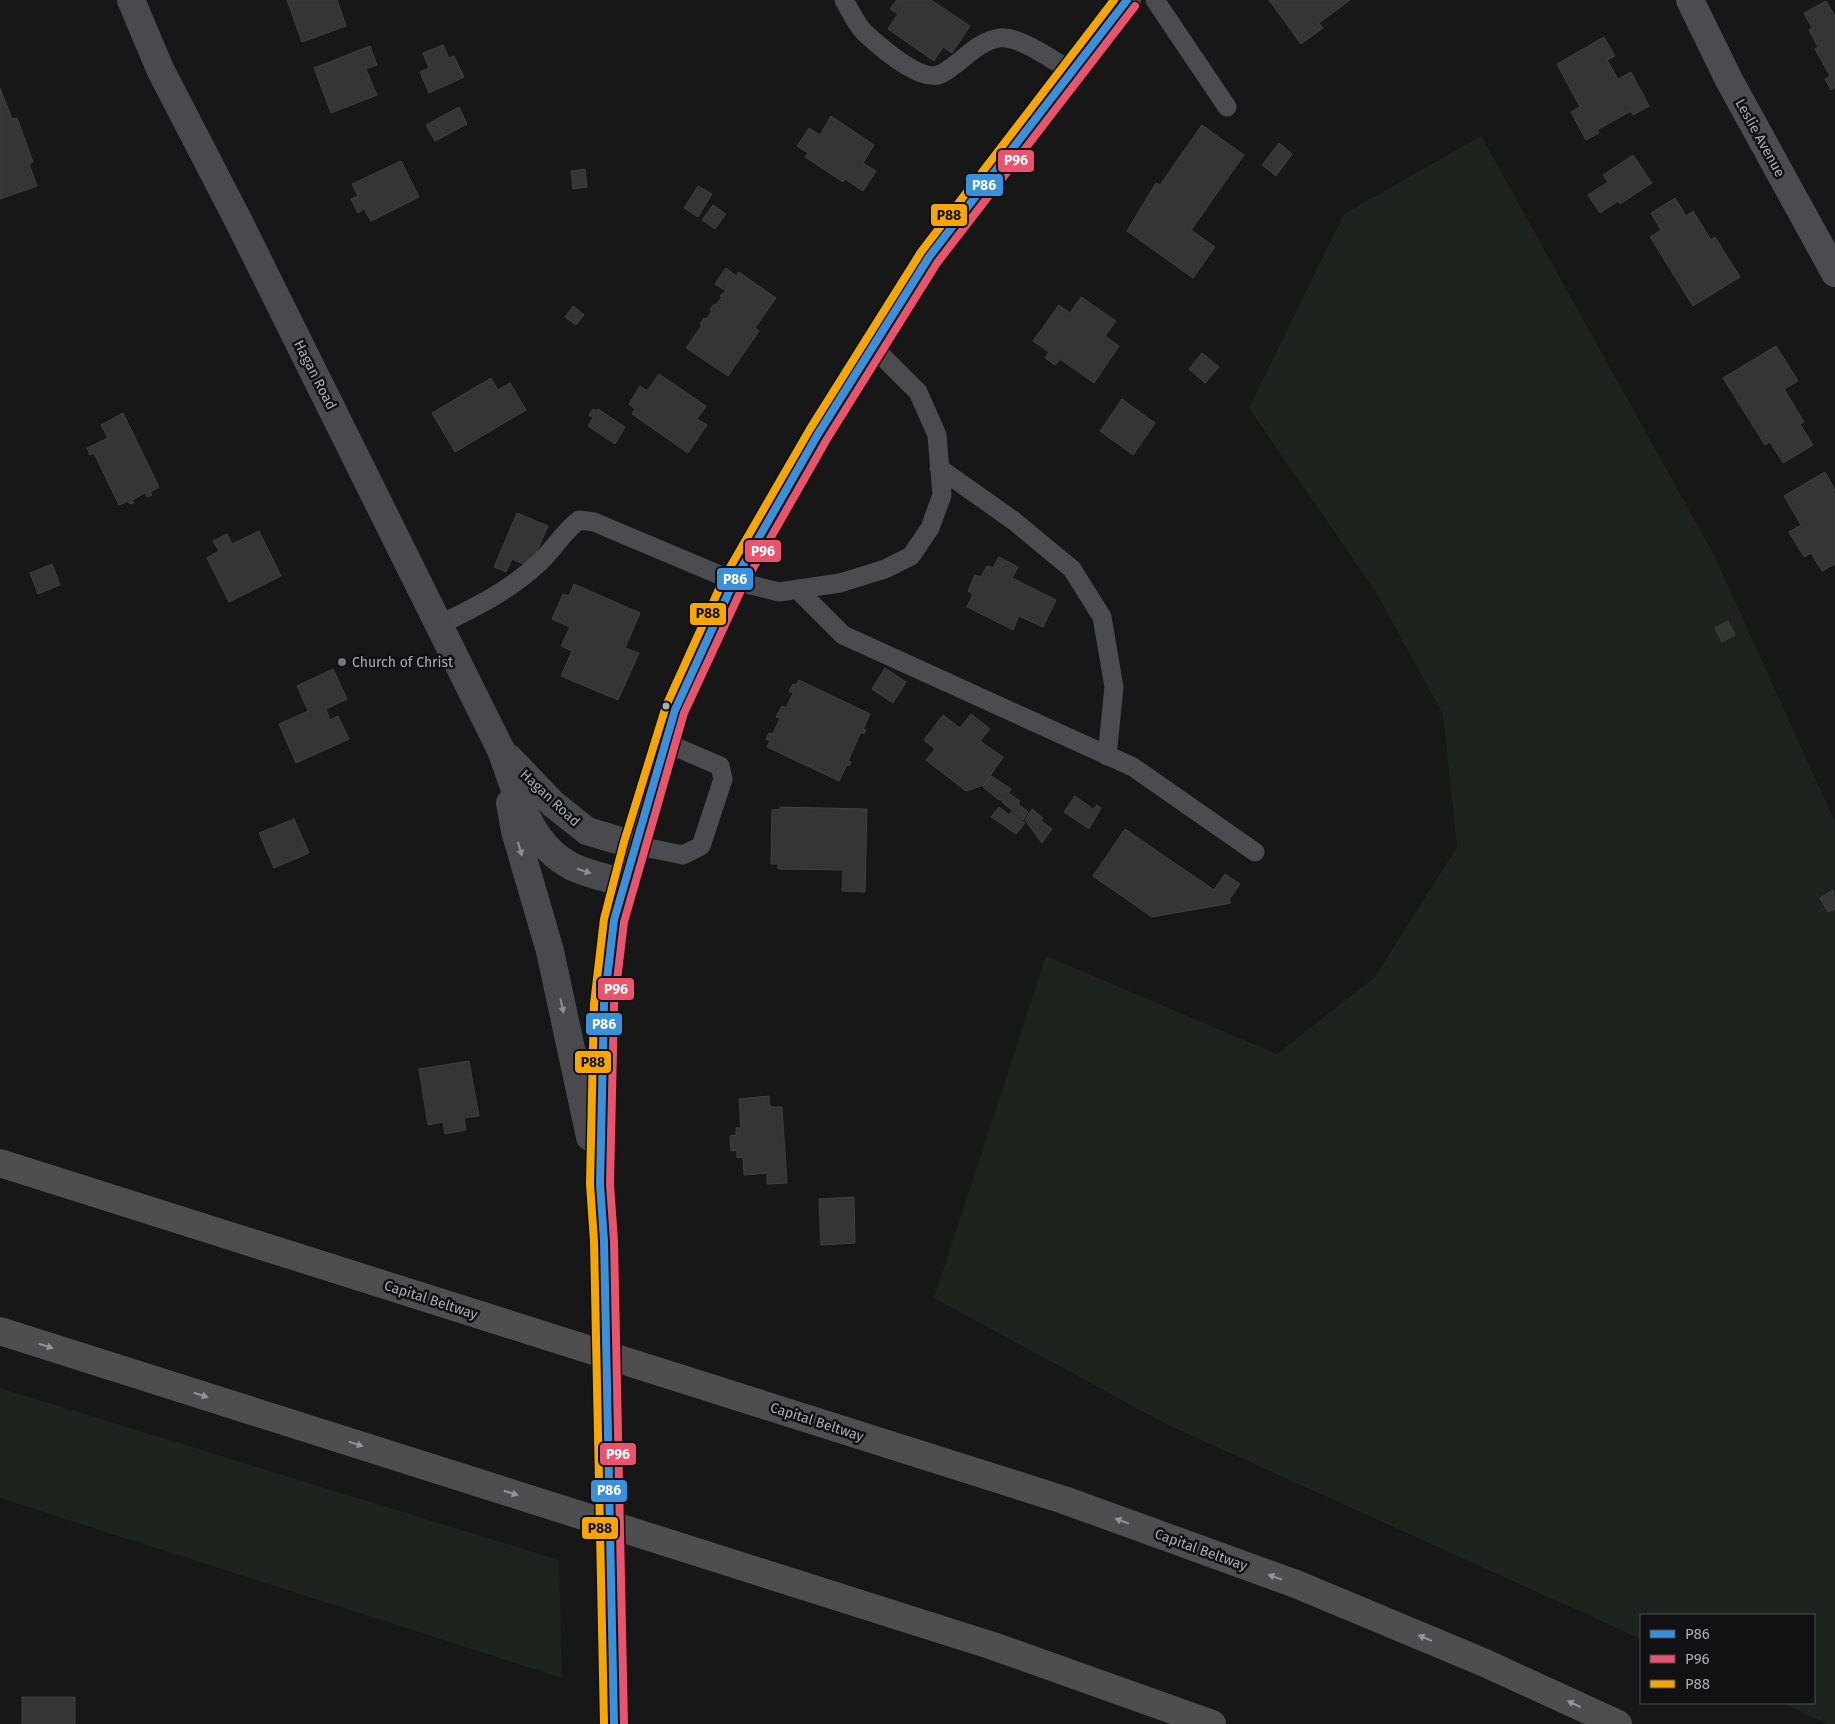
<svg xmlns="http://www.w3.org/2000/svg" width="1835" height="1724" font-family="'Fira Sans',sans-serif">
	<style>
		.green { fill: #1d241e }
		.building { fill: #353536; stroke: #3f4043 }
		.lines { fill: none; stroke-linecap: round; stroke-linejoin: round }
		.lane { stroke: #4b4c50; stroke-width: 19 }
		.street { stroke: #4b4c50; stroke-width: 28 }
		.secondary { stroke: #4a4a4e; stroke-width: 28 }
		.highway { stroke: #4e4e51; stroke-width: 28 }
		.secondary-bridge { stroke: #4a4a4e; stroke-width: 28 }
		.bus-1-casing { stroke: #111113; stroke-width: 11 }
		.bus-2-casing { stroke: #111113; stroke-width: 11 }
		.bus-3-casing { stroke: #111113; stroke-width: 11 }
		.bus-1 { stroke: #3a90db; stroke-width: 8 }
		.bus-2 { stroke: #e9536b; stroke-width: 8 }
		.bus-3 { stroke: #f7a600; stroke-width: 8 }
		.oneway { fill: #8c8f98 }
		.oneway2 { fill: #92959e }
		.poi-dot { fill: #757880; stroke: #111113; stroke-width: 2 }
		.bus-dot { fill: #a8adb8; stroke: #111113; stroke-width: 2 }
		.labels { text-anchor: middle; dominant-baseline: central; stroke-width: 5; stroke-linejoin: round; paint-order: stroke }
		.street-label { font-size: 14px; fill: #a8adb8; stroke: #111113 }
		.poi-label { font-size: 14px; fill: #a8adb8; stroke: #111113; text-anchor: start }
		.line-badge { stroke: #111113; stroke-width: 2 }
		.badge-label { font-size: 14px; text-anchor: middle; font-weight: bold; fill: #fff }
		.pale-badge-label { font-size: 14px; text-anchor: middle; font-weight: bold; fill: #111 }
	</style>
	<rect width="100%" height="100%" fill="#171717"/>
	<!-- green -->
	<path class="green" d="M1481 136 1714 555 1835 822V1724H1827L1783 1703H1814V1615H1641V1639L1164 1423 934 1298 1046 956 1277 1054 1375 977 1457 847 1443 714 1376 592 1249 408 1344 214Z
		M0 1388 559 1560 562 1678 0 1498Z"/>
	<!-- building -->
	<path class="building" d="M287 0H337L346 26 302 42Z
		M897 0H931L970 26 952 53 943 47 934 61 888 29 898 14 890 9Z
		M1269 0H1350L1319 23 1323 28 1301 44Z
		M1826 1 1835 16V87L1831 90 1825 79 1830 76 1815 49 1818 47 1809 30 1812 28 1804 13Z
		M1604 37 1615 56 1607 60 1618 79 1631 72 1649 106 1633 115 1631 111 1597 130 1599 133 1586 140 1571 112 1580 107 1557 64Z
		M443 45 449 58 454 56 464 77 429 93 420 72 429 68 423 53Z
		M370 46 377 65 366 69 377 95 331 113 314 68Z
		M0 88 12 119 17 118 33 162 29 164 37 186 0 199Z
		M459 107 467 124 435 141 426 125Z
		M831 116 874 145 863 163 876 171 863 191 845 179 843 182 805 157 808 153 797 146 809 128 820 135Z
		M1202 125 1244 155 1191 230 1215 247 1193 278 1127 231 1156 183 1160 185Z
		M1279 143 1292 154 1276 176 1262 165Z
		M1633 155 1652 183 1620 204 1618 201 1600 213 1588 195 1608 182 1603 175Z
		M401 161 419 197 371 221 364 209 358 213 351 199 358 196 352 184Z
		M585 169 587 187 573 189 571 171Z
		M698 186 712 194 698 217 684 208Z
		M1675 198 1686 216 1693 211 1711 240 1715 237 1740 277 1693 306 1650 237 1661 230 1651 213Z
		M713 205 726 214 715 229 702 220Z
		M726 268 736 276 739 272 776 298 755 328 759 331 728 376 686 348 702 325 700 324 704 318 706 319 712 311 710 309 714 304 716 305 722 297 720 296 726 291 715 284Z
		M1081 297 1116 321 1105 336 1119 346 1094 383 1060 359 1055 365 1045 358 1049 352 1033 341 1059 305 1070 313Z
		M573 306 584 315 576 325 565 317Z
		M1776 346 1798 381 1784 389 1804 422 1800 424 1813 445 1783 463 1770 442 1765 445 1723 378Z
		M1202 353 1219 367 1205 383 1189 369Z
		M659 374 706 406 697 419 707 425 688 453 632 414 635 409 629 404 640 386 647 391Z
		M491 378 498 390 510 383 526 410 455 452 432 413Z
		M1122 399 1155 423 1133 455 1100 431Z
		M593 409 597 411 598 409 625 427 615 444 588 426 593 418 589 415Z
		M123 413 159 487 150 492 152 495 147 497 145 493 132 500 134 503 130 504 128 501 119 505 94 453 90 455 87 448 108 438 101 425Z
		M1825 472 1835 490 1833 492 1835 496V564L1822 571 1811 553 1804 557 1789 532 1801 525 1784 496Z
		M517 513 548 526 530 567 512 559 506 572 494 567Z
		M259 531 281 576 229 602 207 558 219 551 213 541 227 534 232 544Z
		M999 557 1018 567 1012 578 1056 600 1043 627 1019 616 1013 630 967 607 973 594 968 591 975 575 981 577 987 566 993 568Z
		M52 564 60 585 38 594 30 573Z
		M574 584 640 613 625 648 639 653 618 700 561 676 572 651 561 646 570 627 552 619 563 594 569 596Z
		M1728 621 1735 635 1722 642 1715 628Z
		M885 668 906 682 893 703 872 689Z
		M333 669 347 699 326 709 330 720 338 716 349 739 296 763 279 724 308 711 297 686Z
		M799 680 870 714 863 730H866L864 734 861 732 848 761 851 762 849 766 847 765 839 781 767 747 770 741 766 739 769 733 773 734 780 718 776 717 782 706 786 708 793 693 789 691 793 684 796 685Z
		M971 714 990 729 980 741 1003 757 984 785 966 791 926 760 935 749 924 740 943 715 960 728Z
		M991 776 1011 789 1008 793 1020 801 1018 804 1028 812 1023 820 1002 802 1004 800H999L983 787Z
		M1075 796 1093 809 1097 805 1101 808 1089 829 1064 812Z
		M780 807 867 809 865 892 842 891 843 870 778 869V864H771L772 810 780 809Z
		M999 807 1009 815 1011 812 1025 823 1016 834 991 817Z
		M1032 809 1043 818 1041 821 1052 829 1042 843 1025 820Z
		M294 819 309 853 274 868 259 833Z
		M1125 829 1214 890 1225 874 1240 884 1229 900 1231 903 1152 917 1093 876Z
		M1833 890 1835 909 1828 912 1820 898Z
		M469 1061 479 1116 464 1118 466 1130 445 1134 443 1122 428 1125 419 1069Z
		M769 1096 770 1107H782L787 1183 767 1184V1173L744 1175 743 1157 737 1158V1150L731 1151 730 1136 736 1135V1128H741L739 1099Z
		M854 1197 855 1243 821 1245 819 1199Z
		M22 1697H75V1724H22Z"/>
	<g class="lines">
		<!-- lane -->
		<path class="lane" d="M844 0C850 10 856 24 864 32 879 46 921 84 941 74 961 64 975 42 999 38 1019 35 1054 61 1071 71
			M1155 0 1227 107
			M939 468 1014 521 1072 569 1102 617 1114 687 1107 756
			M797 589 843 635 1133 767 1255 852
			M439 625C476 607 509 591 540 562 554 549 563 532 579 520L594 522 734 581 779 592 840 583 885 569 911 556 930 528 942 495 937 435 918 392 873 347
			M634 845 683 855 701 846 723 779 720 766 664 742"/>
		<!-- street -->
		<path class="street" d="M1690 0 1729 80 1835 273"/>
		<!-- secondary -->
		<path class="secondary" d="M131 0 160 69 239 222 501 750C516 791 529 846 573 867 588 874 607 878 624 883
			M509 758 553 804 587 831 634 845
			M510 803 515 831 550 951 590 1137
			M604 1241 600 1184 604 1004 614 920 634 845 675 710 723 602 734 581 818 434 929 257 1127 0
			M612 1643 614 1724"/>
		<!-- highway -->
		<path class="highway" d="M0 1163 1064 1500 1296 1584 1485 1663 1618 1724
			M0 1331 993 1646 1212 1724"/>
		<!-- secondary-bridge -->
		<path class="secondary-bridge" d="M604 1241 612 1643"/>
		<!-- bus-1 casing -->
		<g class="bus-1-casing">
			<path id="bus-1" d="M614 1724 604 1241 600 1184 604 1004 614 920 675 710 734 581 818 434 929 257 1127 0"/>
		</g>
		<!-- bus-2 casing -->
		<g class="bus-2-casing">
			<path id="bus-2" d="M624 1724 614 1241 610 1184 614 1005 624 922 684 713 743 586 827 439 937 263 1135 6"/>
		</g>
		<!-- bus-3 casing -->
		<g class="bus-3-casing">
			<path id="bus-3" d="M604 1724 594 1241 590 1184 594 1004 604 919 624 842 666 706 725 576 810 429 921 252 1114 0"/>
		</g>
		<!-- bus-1 -->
		<use href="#bus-1" class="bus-1"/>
		<!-- bus-2 -->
		<use href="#bus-2" class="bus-2"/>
		<!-- bus-3 -->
		<use href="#bus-3" class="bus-3"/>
	</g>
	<!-- one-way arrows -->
	<defs><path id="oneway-solid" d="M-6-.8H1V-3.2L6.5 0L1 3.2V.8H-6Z" transform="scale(1.25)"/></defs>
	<g class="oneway">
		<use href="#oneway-solid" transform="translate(520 849) rotate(74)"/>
		<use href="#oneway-solid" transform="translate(584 871) rotate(18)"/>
		<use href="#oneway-solid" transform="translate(562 1006) rotate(78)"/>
	</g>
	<g class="oneway2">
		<use href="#oneway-solid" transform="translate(46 1346) rotate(18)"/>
		<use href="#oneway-solid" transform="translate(201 1395) rotate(18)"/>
		<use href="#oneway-solid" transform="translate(356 1444) rotate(18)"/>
		<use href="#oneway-solid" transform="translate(511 1493) rotate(18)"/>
		<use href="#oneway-solid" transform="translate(1122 1521) rotate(-160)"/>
		<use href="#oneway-solid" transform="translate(1275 1577) rotate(-160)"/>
		<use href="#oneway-solid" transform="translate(1425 1638) rotate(-157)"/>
		<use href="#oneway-solid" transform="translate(1574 1704) rotate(-155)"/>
	</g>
	<!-- markers -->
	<circle class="poi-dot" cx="342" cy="662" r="5"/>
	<circle class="bus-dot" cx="666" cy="706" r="4.5"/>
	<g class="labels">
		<!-- street labels -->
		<g class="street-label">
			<text transform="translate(1760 138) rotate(61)">Leslie Avenue</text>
			<text transform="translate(315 375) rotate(63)">Hagan Road</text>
			<text transform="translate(550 798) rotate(43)">Hagan Road</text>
			<text transform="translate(431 1300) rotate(18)">Capital Beltway</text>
			<text transform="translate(817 1422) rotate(18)">Capital Beltway</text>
			<text transform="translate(1201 1550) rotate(20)">Capital Beltway</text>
		</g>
		<!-- poi labels -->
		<g class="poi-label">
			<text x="352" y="662">Church of Christ</text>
		</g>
	</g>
	<g class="line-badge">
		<rect x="997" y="149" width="38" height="24" rx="5" fill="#e9536b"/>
		<rect x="965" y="173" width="39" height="24" rx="5" fill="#3a90db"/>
		<rect x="930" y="203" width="38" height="24" rx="5" fill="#f7a600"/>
		<rect x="744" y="539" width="38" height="24" rx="5" fill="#e9536b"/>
		<rect x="716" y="567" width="38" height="24" rx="5" fill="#3a90db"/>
		<rect x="689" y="602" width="38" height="24" rx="5" fill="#f7a600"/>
		<rect x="597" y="977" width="38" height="24" rx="5" fill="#e9536b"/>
		<rect x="585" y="1012" width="38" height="24" rx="5" fill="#3a90db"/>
		<rect x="574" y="1050" width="38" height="24" rx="5" fill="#f7a600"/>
		<rect x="599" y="1442" width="38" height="24" rx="5" fill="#e9536b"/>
		<rect x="590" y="1479" width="38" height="24" rx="5" fill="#3a90db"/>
		<rect x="581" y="1516" width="38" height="24" rx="5" fill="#f7a600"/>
	</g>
	<g class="badge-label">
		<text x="1016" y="165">P96</text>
		<text x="984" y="190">P86</text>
		<text x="763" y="556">P96</text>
		<text x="735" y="584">P86</text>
		<text x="616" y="994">P96</text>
		<text x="604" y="1029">P86</text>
		<text x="618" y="1459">P96</text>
		<text x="609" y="1495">P86</text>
	</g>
	<g class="pale-badge-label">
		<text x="949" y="220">P88</text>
		<text x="708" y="618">P88</text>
		<text x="593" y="1067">P88</text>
		<text x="600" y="1533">P88</text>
	</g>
	<!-- legend -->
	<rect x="1640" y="1614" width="175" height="90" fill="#111113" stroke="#4d4f55"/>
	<rect x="1650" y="1630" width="25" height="8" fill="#3a90db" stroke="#4d4f55"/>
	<text x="1685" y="1639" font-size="15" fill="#a8adb8">P86</text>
	<rect x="1650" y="1655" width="25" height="8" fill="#e9536b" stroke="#4d4f55"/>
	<text x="1685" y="1664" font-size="15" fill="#a8adb8">P96</text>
	<rect x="1650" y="1680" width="25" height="8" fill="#f7a600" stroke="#4d4f55"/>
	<text x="1685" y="1689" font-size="15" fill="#a8adb8">P88</text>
</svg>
